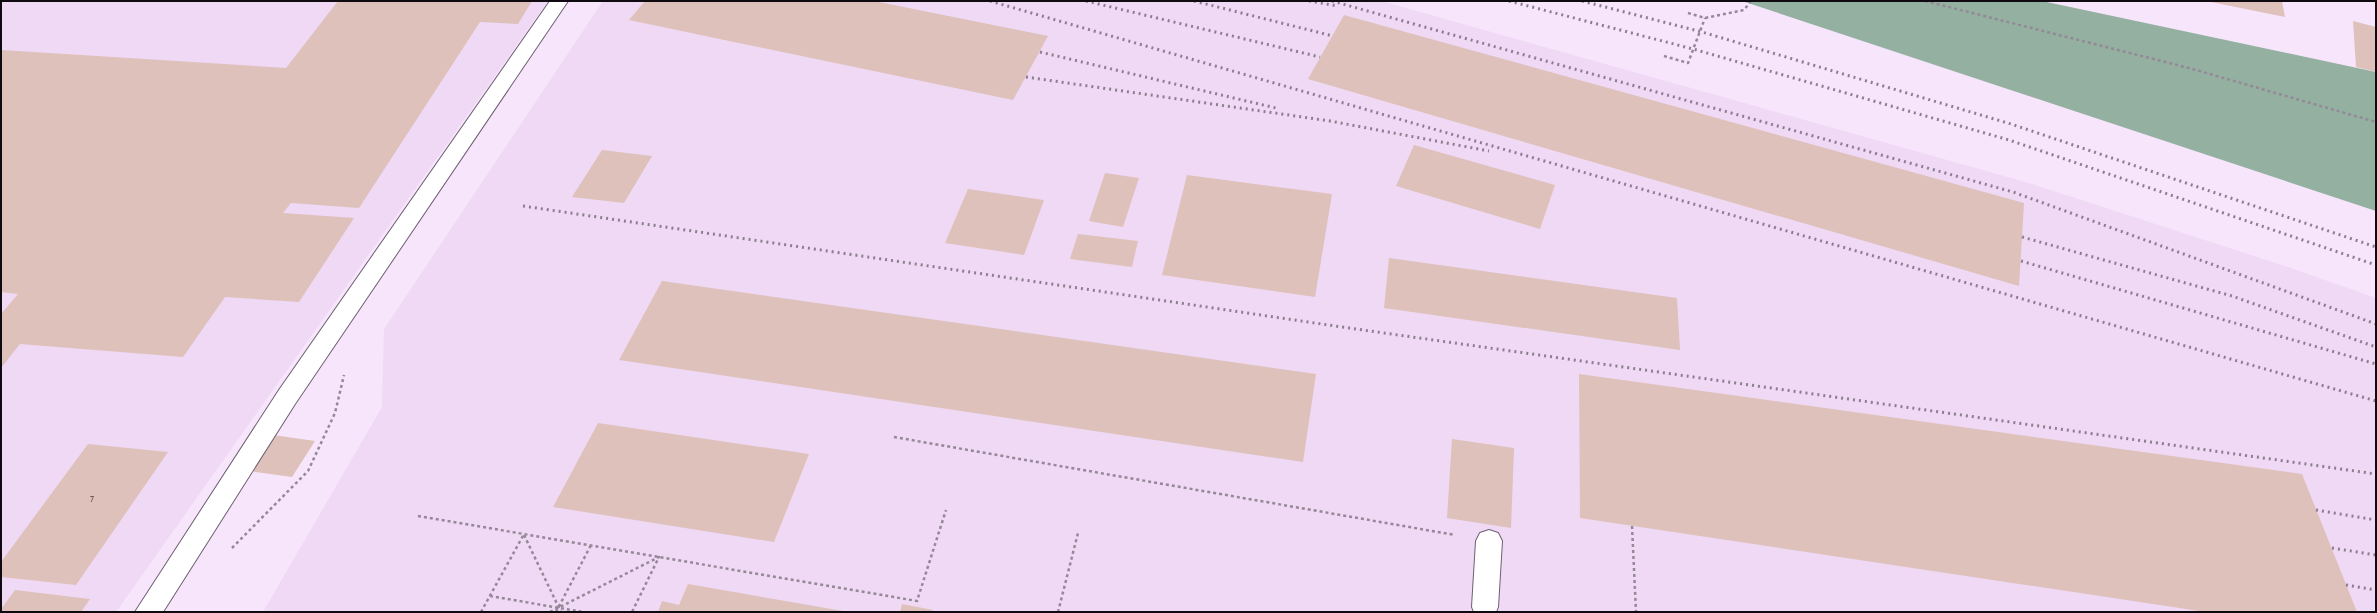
<svg xmlns="http://www.w3.org/2000/svg" width="2377" height="613" font-family="Manrope,sans-serif">
	<style>
		.built { fill: #efd9f5 }
		.forest { fill: #93b0a0 }
		.building { fill: #dec1ba }
		.lines { fill: none; stroke-linecap: round; stroke-linejoin: round }
		.minor-casing { stroke: #6e5f72; stroke-width: 2 }
		.path { stroke: #958897; stroke-width: 2.5; stroke-dasharray: 3 3; stroke-linecap: butt }
		.minor { fill: #fff; fill-rule: evenodd }
		.rail { stroke: #8b7f8e; stroke-width: 3; stroke-dasharray: 2 4; stroke-linecap: butt }
		.labels { text-anchor: middle; dominant-baseline: central; stroke-width: 3.5; stroke-linejoin: round; paint-order: stroke }
		.number-label { font-size: 8px; fill: #43373a }
	</style>
	<rect width="100%" height="100%" fill="#f7e5fb"/>
	<!-- built -->
	<path class="built" d="M1 1H548L116 612H1Z
		M603 1H1381L2029 183 2288 267 2376 298V612H263L382 407 384 329Z"/>
	<!-- forest -->
	<path class="forest" d="M1742 1H2042L2376 72V211Z"/>
	<!-- building -->
	<path class="building" d="M338 1H532L518 24 480 22 359 208 291 203 283 213 354 218 299 302 225 297 183 357 20 344 1 368V314L18 294 1 292V50L286 68Z
		M645 1H874L1048 36 1013 100 629 20Z
		M2282 1 2285 17 2211 2V1Z
		M1344 15 2024 203 2019 286 1308 79Z
		M2353 21 2376 27V72L2356 67Z
		M1414 145 1555 185 1540 229 1396 186Z
		M602 150 652 156 624 203 572 197Z
		M1105 173 1139 178 1123 227 1089 221Z
		M1187 175 1332 194 1315 297 1162 275Z
		M968 189 1044 200 1024 255 945 243Z
		M1078 234 1138 241 1132 267 1070 259Z
		M1389 258 1677 298 1680 350 1384 308Z
		M662 281 1316 374 1303 462 619 360Z
		M1579 374 2302 474 2357 612H2206L1580 518Z
		M598 423 809 454 774 542 553 507Z
		M273 435 315 441 292 477 248 471Z
		M1452 439 1514 448 1511 528 1447 518Z
		M88 444 168 452 76 585 1 577V562Z
		M688 584 843 611V612H658L662 601 679 605Z
		M15 590 90 599 81 612H1V609Z
		M902 604 933 610 932 612H900Z"/>
	<g class="lines">
		<!-- minor casing -->
		<g class="minor-casing">
			<path id="minor" d="M550 1H568L295 404 163 612H135L279 390Z
				M1489 530 1498 533 1502 541 1498 607 1496 612H1474L1472 607 1476 541 1480 533Z"/>
		</g>
		<!-- path -->
		<path class="path" d="M1925 1 2189 68 2376 122
			M1688 13 1705 18 1744 10 1751 1
			M1664 56 1688 63 1705 18
			M894 437 1455 535
			M418 516 917 601 946 510
			M1632 526 1636 612
			M524 535 561 612
			M232 548 308 471 335 413 344 375
			M490 596 583 612
			M481 612 524 534
			M550 612 659 557 632 612
			M556 612 591 545
			M1058 612 1078 533"/>
		<!-- minor -->
		<use href="#minor" class="minor"/>
		<!-- rail -->
		<path class="rail" d="M990 1 2376 401
			M1086 1 1320 57
			M1194 1 1333 36
			M1309 1 1338 6
			M1332 1 2013 192 2376 324
			M1509 1 1693 49 2009 140 2376 265
			M1582 1 1702 32 2011 124 2376 247
			M1040 52 1276 108
			M1026 77 1330 121 1489 151
			M523 206 1342 327 2376 474
			M2022 237 2232 296 2376 347
			M2021 261 2376 364
			M2316 510 2376 520
			M2332 548 2376 555
			M2346 585 2376 590"/>
	</g>
	<g class="labels">
		<!-- number labels -->
		<g class="number-label">
			<text x="92" y="498">7</text>
		</g>
	</g>
	<!-- border -->
	<rect width="2377" height="613" fill="none" stroke="#0f0910" stroke-width="4"/>
</svg>
